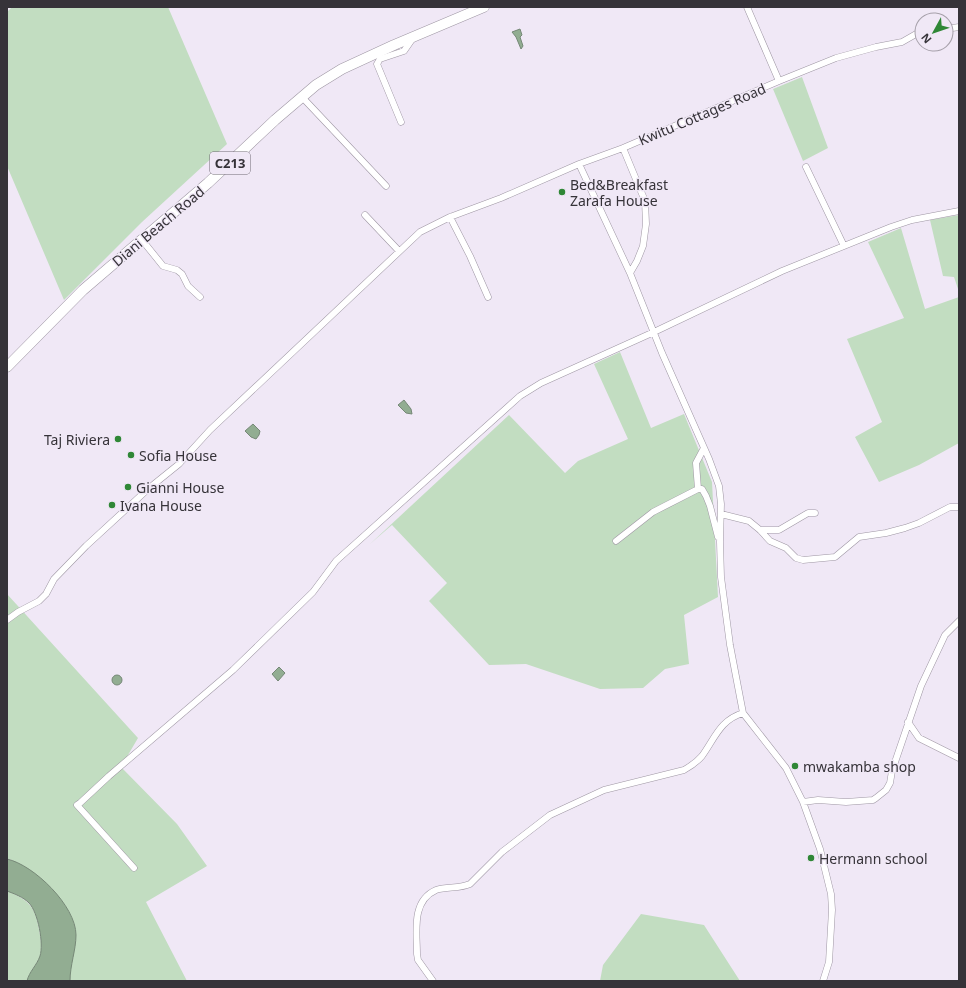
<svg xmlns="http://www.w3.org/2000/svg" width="966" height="988" font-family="'Noto Sans',sans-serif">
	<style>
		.green { fill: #c2ddc1 }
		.water { fill: #92ad92; stroke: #768877 }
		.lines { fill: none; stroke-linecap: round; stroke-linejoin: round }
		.minor-casing { stroke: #9e96a3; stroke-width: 7 }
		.primary-casing { stroke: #9e96a3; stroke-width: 11 }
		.minor { stroke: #fff; stroke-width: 6 }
		.primary { stroke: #fff; stroke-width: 10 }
		.poi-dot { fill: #2f8736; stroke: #f0e8f6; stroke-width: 1.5 }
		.labels { text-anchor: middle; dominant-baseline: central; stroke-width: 3; stroke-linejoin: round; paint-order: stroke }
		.shield { fill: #f0e8f6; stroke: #6e6972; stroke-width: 1 }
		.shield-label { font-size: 13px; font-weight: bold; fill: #363339 }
		.street-label { font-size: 14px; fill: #363339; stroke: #f0e8f6 }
		.poi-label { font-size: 14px; fill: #363339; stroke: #f0e8f6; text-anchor: start }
	</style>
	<rect width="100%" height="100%" fill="#f0e8f6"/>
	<!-- green -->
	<path class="green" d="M12 7H168L227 144 142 222 64 300 7 166V12Z
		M802 77 828 148 803 161 773 89Z
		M959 215V292L954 277 943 276 930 220Z
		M901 228 925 309 959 297V443L919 465 879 482 855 437 882 422 847 339 904 318 868 242Z
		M620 352 651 428 684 414 712 482 718 597 684 615 689 664 665 669 643 688 600 689 526 664 489 665 429 601 447 583 392 525 370 544 509 415 565 473 578 461 628 439 594 364Z
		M7 594 138 738 121 767 177 824 207 866 146 902 187 981H70V972L12 860 7 859Z
		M7 891C32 901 36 909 40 935 41 941 42 951 40 956 37 965 29 972 27 981H7Z
		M641 914 704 925 740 981H600L603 965Z"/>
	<!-- water -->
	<path class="water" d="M520 29 522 35 520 37 523 46 521 49 516 37 512 32Z
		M404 400 411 409 412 414 406 413 398 405Z
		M253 424 260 431 259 435 256 439 251 437 245 431Z
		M279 667 285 673 278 681 272 674Z
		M112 680a5 5 0 1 1 10 0a5 5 0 1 1-10 0Z
		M7 859C34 865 76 906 76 935 76 950 70 965 70 981H27C29 972 37 965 40 956 44 944 38 912 29 903 23 897 15 894 7 891Z"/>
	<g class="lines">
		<!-- minor casing -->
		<g class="minor-casing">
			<path id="minor" d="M747 7 779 81 623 148 645 201 646 224 643 246 637 261 630 273 662 353 709 459 719 486 721 504 720 542 721 577 730 645 743 713 786 768 803 802 820 849 831 894 832 910 829 962 823 981
				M946 29 959 27
				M779 81 836 58 876 47 902 42 916 34
				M302 97 386 186
				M401 122 377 64 380 59 404 51 413 38
				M579 164 630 273
				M806 167 844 246
				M365 215 399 251
				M450 217 470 256 488 297
				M142 240 163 266 177 270 182 274 188 286 200 297
				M698 489 696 463 704 448
				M721 514 749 521 760 530 770 541 786 548 796 558 803 560 835 557 859 537 886 533 905 528 919 523 950 507H959
				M760 530H779L808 513H815
				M616 541 653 512 698 489H702L706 496 710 506 718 537
				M7 620 18 612 39 601 46 594 54 579 86 546 148 489 179 464 210 430 420 232 450 217 501 198 579 164 623 148
				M908 722 919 738 959 758
				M803 802 818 800 846 802 873 800 876 798 886 790 890 783 892 771 921 686 945 635 959 621
				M134 868 77 805 80 803 109 776 233 670 313 592 336 561 520 396 541 383 654 332 782 271 891 227 912 220 959 211
				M433 981 418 960 417 954C417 932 411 901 436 890 447 886 459 889 470 884L502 852 550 815 604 790 684 770C691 766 697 762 702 756 715 738 720 720 743 713"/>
		</g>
		<!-- primary casing -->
		<g class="primary-casing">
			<path id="primary" d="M7 367 83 290 208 183 275 120 316 85 342 69 394 45 484 7"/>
		</g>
		<!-- minor -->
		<use href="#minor" class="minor"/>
		<!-- primary -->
		<use href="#primary" class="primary"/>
	</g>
	<!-- markers -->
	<g class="poi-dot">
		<circle cx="562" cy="192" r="4"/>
		<circle cx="118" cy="439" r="4"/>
		<circle cx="131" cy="455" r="4"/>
		<circle cx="128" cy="487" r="4"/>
		<circle cx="112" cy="505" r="4"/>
		<circle cx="795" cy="766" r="4"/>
		<circle cx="811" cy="858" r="4"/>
	</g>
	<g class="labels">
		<!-- shield labels -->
		<rect class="shield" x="210" y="152" width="40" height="22" rx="3"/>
		<g class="shield-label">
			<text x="230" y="163">C213</text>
		</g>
		<!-- street labels -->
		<g class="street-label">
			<text transform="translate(702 114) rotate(-23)">Kwitu Cottages Road</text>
			<text transform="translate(158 226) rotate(-40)">Diani Beach Road</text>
		</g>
		<!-- poi labels -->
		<g class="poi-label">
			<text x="570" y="184">Bed&amp;Breakfast<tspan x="570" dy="16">Zarafa House</tspan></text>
			<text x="110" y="439" text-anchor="end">Taj Riviera</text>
			<text x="139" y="455">Sofia House</text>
			<text x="136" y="487">Gianni House</text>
			<text x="120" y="505">Ivana House</text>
			<text x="803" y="766">mwakamba shop</text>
			<text x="819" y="858">Hermann school</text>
		</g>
	</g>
	<!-- border -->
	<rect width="966" height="988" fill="none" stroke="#363339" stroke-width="16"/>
	<!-- north arrow -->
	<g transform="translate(934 32) rotate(230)"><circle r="19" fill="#f0e8f6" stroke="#a6a0aa"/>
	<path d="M0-3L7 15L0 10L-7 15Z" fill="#2f8736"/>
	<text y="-6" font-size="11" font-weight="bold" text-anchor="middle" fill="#363339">N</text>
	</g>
</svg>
